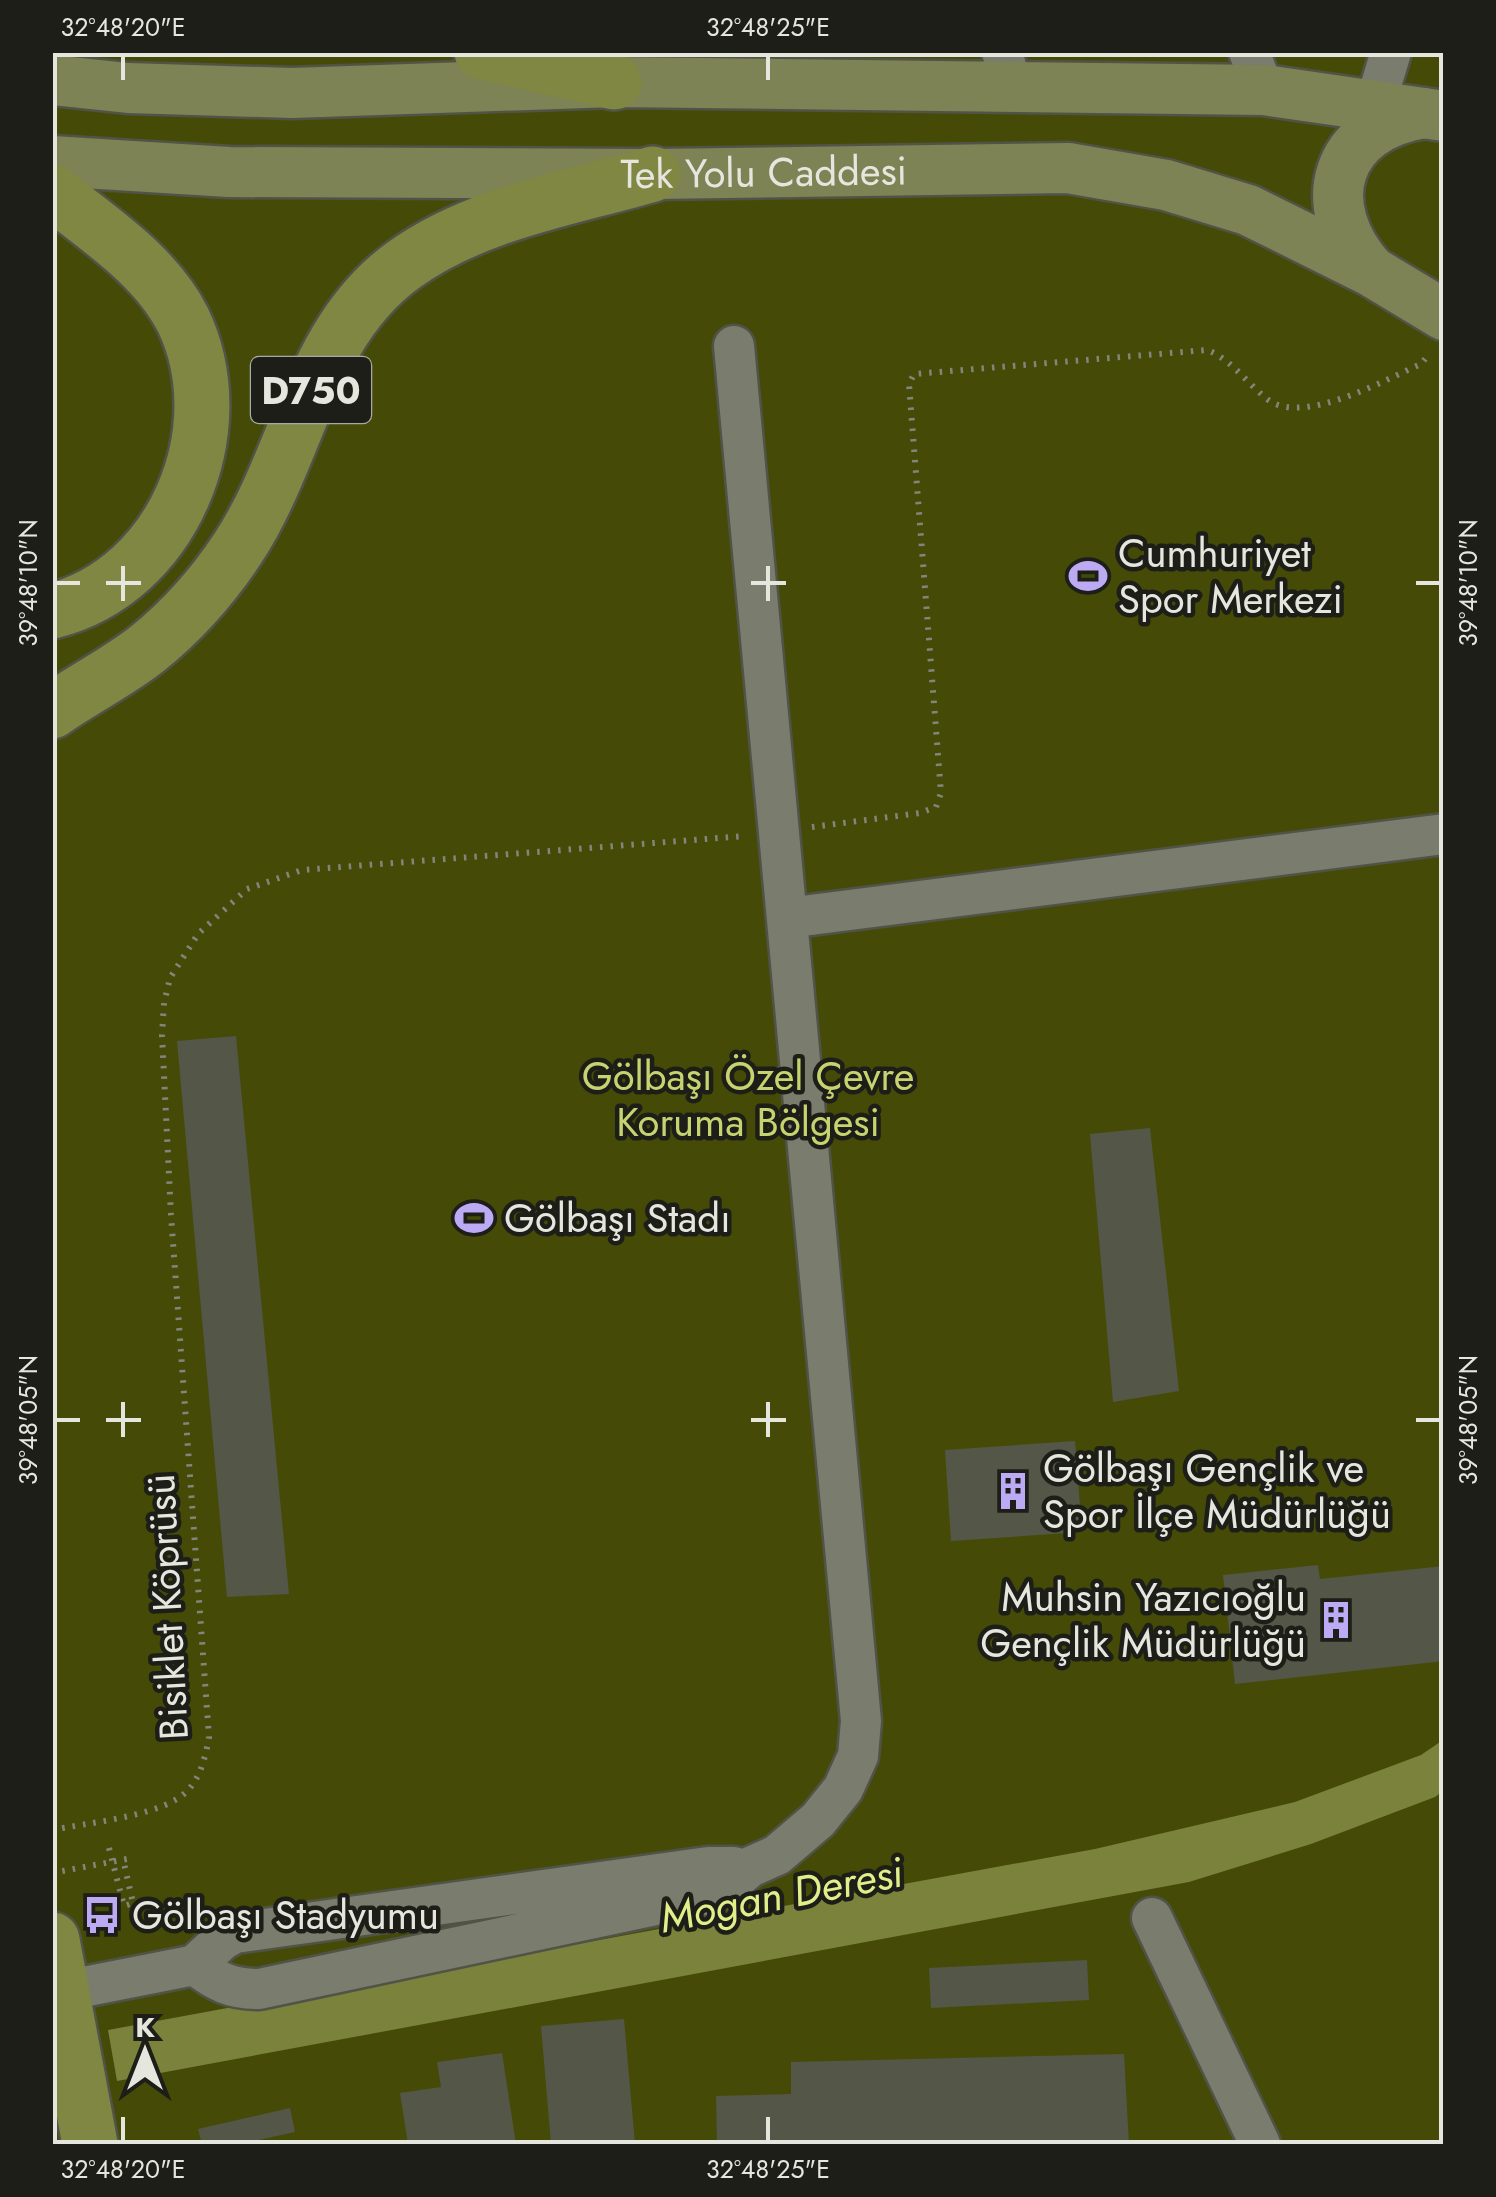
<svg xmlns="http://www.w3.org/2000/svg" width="1496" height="2197" font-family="Jost,sans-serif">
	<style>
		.green { fill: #454b07 }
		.water { fill: #7a823b }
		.building { fill: #545648 }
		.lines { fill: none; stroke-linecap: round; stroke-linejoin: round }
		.minor-casing { stroke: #515347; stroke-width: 45 }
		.major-casing { stroke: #515347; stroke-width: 55 }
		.highway-casing { stroke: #515347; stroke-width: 60 }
		.path { stroke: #83857a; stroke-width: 6; stroke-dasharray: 2.5 8; stroke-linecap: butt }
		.minor { stroke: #7a7c6d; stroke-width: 40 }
		.major { stroke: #7d8354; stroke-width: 50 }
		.highway { stroke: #7f8743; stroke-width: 55 }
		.path-bridge { stroke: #83857a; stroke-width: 6; stroke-dasharray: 2.5 8; stroke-linecap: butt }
		.ticks { fill: none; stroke: #e5e7de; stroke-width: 4 }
		.labels { text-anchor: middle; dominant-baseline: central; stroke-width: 9; stroke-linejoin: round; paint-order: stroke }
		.shield { fill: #1d1e18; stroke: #a9aba3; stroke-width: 2.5 }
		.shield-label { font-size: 38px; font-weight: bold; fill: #e5e7de }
		.street-label { font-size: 40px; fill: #e5e7de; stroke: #1d1e18 }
		.poi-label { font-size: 40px; fill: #e5e7de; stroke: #1d1e18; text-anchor: start }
		.park-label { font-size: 40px; fill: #c7d36f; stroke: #1d1e18 }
		.water-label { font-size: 42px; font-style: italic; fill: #e1ee89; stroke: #1d1e18 }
		.neatline { fill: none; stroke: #e5e7de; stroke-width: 4 }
		.ticks-label { font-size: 25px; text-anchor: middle; fill: #e5e7de }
	</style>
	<rect width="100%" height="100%" fill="#35372a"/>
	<!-- green -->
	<path class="green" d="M52 53H1443V2144H53Z"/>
	<!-- water -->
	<path class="water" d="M1443 1740V1791L1435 1797 1311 1844 1189 1882 117 2081 108 2030 1095 1849 1295 1802 1421 1755Z"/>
	<!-- building -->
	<path class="building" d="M236 1036 289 1594 227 1597 177 1041Z
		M1150 1128 1179 1391 1113 1402 1090 1134Z
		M1075 1441 1082 1532 951 1541 945 1450Z
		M1318 1565 1320 1579 1444 1566V1661L1235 1684 1223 1575Z
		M1087 1960 1089 2000 931 2008 929 1968Z
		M624 2019 635 2144H551L541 2026Z
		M502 2053 516 2144H408L400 2093 441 2087 437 2062Z
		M1124 2054 1129 2144H717L716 2096 791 2094V2062Z
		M290 2108 295 2132 240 2144H202L198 2129Z"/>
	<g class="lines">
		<!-- minor casing -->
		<g class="minor-casing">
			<path id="minor" d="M1002 52 1012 88
				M1249 52 1264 90
				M1361 133 1375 105 1391 52
				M787 918 1444 834
				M1152 1918 1260 2144
				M195 1965C217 1982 231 1989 259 1989L703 1895 725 1888 750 1867 777 1855 818 1820 843 1789 858 1756 861 1721 734 346
				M63 1991 195 1965 222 1940 235 1933 708 1867H734"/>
		</g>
		<!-- major casing -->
		<g class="major-casing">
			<g id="major">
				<path d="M52 80 128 88 292 93 614 82 1264 90 1444 116"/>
				<path id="s1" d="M52 161 229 172 653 174 1068 168 1166 185 1248 210 1371 271 1444 315"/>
				<path d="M1371 271C1312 205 1334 127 1424 113"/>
			</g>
		</g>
		<!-- highway casing -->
		<g class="highway-casing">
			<path id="highway" d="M482 52 614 82
				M52 192C99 229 156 266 183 320 236 430 173 581 52 611
				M52 711C83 689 118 672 147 649 183 620 213 586 238 548 299 456 310 331 405 264 476 213 571 198 653 174
				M52 1940 90 2144"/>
		</g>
		<!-- path -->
		<path class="path" d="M812 827 920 813 936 807 941 793 909 384 914 374 1207 350C1231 359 1247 383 1267 399 1302 427 1386 379 1421 364L1429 354
			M52 1830C88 1823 147 1817 177 1799 199 1786 205 1759 209 1737L171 1215 162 1035 164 1003 170 978 198 934 247 889 302 870 745 836
			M109 1848 124 1906 133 1903 123 1859"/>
		<!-- minor -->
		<use href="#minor" class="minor"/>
		<!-- major -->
		<use href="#major" class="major"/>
		<!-- highway -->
		<use href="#highway" class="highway"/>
		<!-- path-bridge -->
		<path class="path-bridge" d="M52 1873 132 1858"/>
	</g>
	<!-- ticks -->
	<path class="ticks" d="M123 55V80M768 55V80M123 566V601M768 566V601M55 583H80M106 583H141M751 583H786M1416 583H1441M123 1402V1437M768 1402V1437M55 1420H80M106 1420H141M751 1420H786M1416 1420H1441M123 2117V2142M768 2117V2142"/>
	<!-- icons -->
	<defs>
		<g id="stadium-bare" transform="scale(3)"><path d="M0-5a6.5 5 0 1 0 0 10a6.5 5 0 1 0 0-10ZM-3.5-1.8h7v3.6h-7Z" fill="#bcaaf5" stroke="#1d1e18" stroke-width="2.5" paint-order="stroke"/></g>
		<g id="building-bare" transform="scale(3)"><path d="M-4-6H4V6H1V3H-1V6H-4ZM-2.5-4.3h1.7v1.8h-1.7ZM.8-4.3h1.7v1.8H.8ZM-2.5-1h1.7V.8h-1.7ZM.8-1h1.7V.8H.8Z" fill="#bcaaf5" stroke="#1d1e18" stroke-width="2.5" paint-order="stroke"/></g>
		<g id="bus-bare" transform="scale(3)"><path d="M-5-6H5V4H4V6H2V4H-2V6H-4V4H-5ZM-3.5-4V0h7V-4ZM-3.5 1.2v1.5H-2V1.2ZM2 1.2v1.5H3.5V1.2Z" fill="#bcaaf5" stroke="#1d1e18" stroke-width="2.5" paint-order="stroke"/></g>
	</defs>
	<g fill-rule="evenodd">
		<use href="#stadium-bare" x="1088" y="576"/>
		<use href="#stadium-bare" x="474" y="1218"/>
		<use href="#building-bare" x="1013" y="1491"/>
		<use href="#building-bare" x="1336" y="1620"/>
		<use href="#bus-bare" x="102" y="1915"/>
	</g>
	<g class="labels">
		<!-- shield labels -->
		<rect class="shield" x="251" y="357" width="120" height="66" rx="8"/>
		<g class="shield-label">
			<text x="311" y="390">D750</text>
		</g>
		<!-- street labels -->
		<g class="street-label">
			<text stroke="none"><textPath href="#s1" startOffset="712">Tek Yolu Caddesi</textPath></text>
			<text transform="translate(167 1607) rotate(-93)">Bisiklet Köprüsü</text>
		</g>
		<!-- poi labels -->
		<g class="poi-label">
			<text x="1118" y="553">Cumhuriyet<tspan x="1118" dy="46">Spor Merkezi</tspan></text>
			<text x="504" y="1218">Gölbaşı Stadı</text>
			<text x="1043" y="1468">Gölbaşı Gençlik ve<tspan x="1043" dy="46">Spor İlçe Müdürlüğü</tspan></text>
			<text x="1306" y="1597" text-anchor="end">Muhsin Yazıcıoğlu<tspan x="1306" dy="46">Gençlik Müdürlüğü</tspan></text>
			<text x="132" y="1915">Gölbaşı Stadyumu</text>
		</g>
		<!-- park labels -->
		<g class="park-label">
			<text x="748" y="1076">Gölbaşı Özel Çevre<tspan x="748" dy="46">Koruma Bölgesi</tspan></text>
		</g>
		<!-- water labels -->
		<g class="water-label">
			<text transform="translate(781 1895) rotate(-11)">Mogan Deresi</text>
		</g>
	</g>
	<!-- border -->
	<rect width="1496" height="2197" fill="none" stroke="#1d1e18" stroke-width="110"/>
	<!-- north arrow -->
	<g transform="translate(145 2052)" stroke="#1d1e18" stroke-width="8" paint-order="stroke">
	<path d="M0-8L18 38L0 25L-18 38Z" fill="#e5e7de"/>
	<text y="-15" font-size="28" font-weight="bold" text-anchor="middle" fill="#e5e7de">K</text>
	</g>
	<rect x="55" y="55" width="1386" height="2087" class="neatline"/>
	<g class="ticks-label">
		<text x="123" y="36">32°48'20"E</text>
		<text x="768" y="36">32°48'25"E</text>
		<text transform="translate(28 583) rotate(-90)" y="9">39°48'10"N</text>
		<text transform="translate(1468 583) rotate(-90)" y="9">39°48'10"N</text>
		<text transform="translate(28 1420) rotate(-90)" y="9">39°48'05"N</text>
		<text transform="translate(1468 1420) rotate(-90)" y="9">39°48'05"N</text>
		<text x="123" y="2178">32°48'20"E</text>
		<text x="768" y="2178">32°48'25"E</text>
	</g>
</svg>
